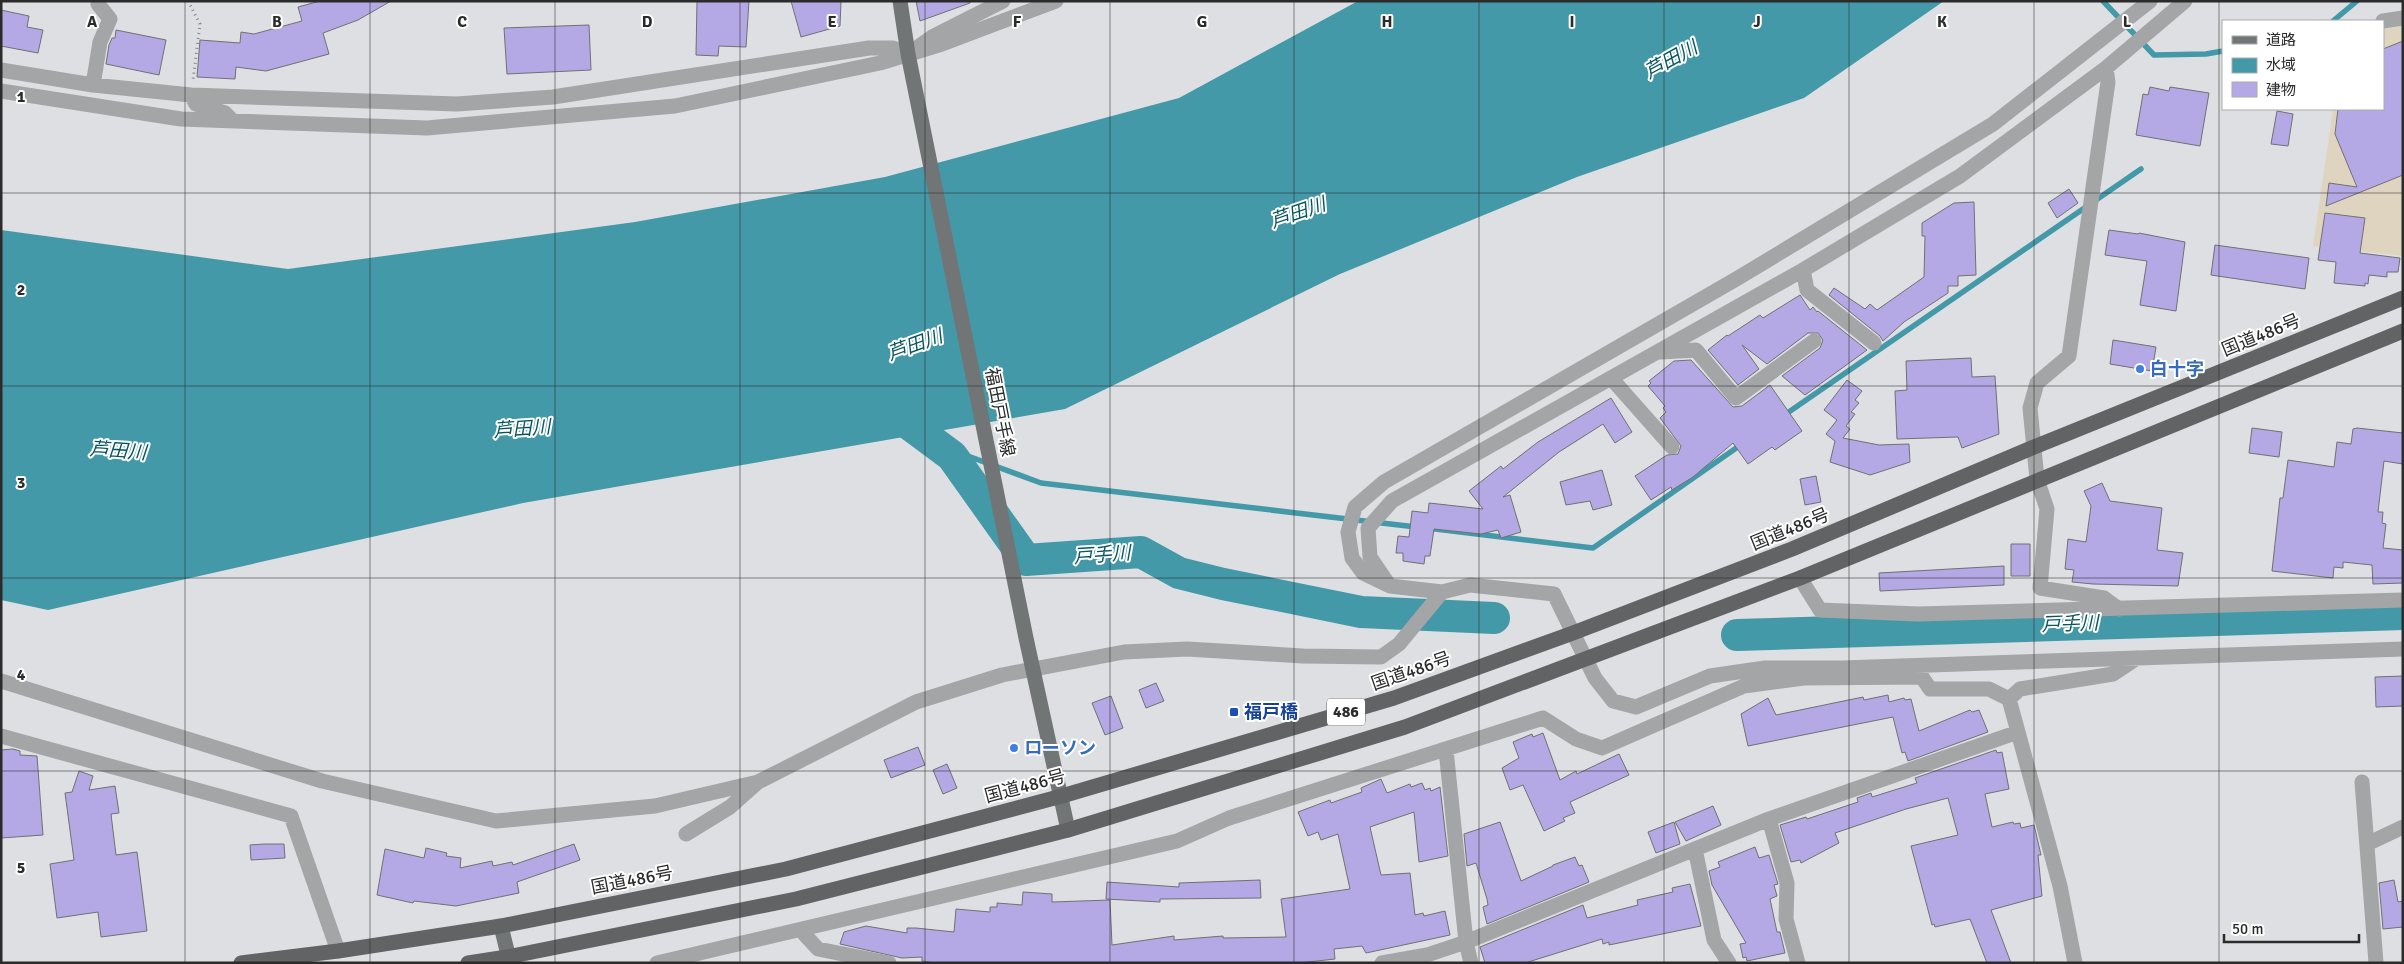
<svg xmlns="http://www.w3.org/2000/svg" width="2404" height="964" font-family="Signika,'Noto Sans JP',sans-serif">
	<style>
		.commercial { fill: #dfd4c0 }
		.water { fill: #4399a8 }
		.lines { fill: none; stroke-linecap: round; stroke-linejoin: round }
		.stream { stroke: #4399a8; stroke-width: 5.5 }
		.river { stroke: #4399a8; stroke-width: 32 }
		.building { fill: #b4a9e4; stroke: #717073 }
		.path { stroke: #868688; stroke-width: 3; stroke-dasharray: 1 4; stroke-linecap: butt }
		.minor { stroke: #a4a5a6; stroke-width: 15 }
		.major { stroke: #727576; stroke-width: 15 }
		.highway { stroke: #616365; stroke-width: 15 }
		.grid { fill: none; stroke: #2b2b2c; stroke-width: 1; stroke-opacity: 0.55 }
		.shop-dot { fill: #3f7fe0; stroke: #fff; stroke-width: 2 }
		.transit-dot { fill: #1a4fb4; stroke: #fff; stroke-width: 2 }
		.labels { text-anchor: middle; dominant-baseline: central; stroke-width: 4; stroke-linejoin: round; paint-order: stroke }
		.shield { fill: #fff; stroke: #6b6b6b; stroke-width: 1 }
		.shield-label { font-size: 16px; font-weight: bold; fill: #2b2b2c }
		.street-label { font-size: 18px; fill: #2b2b2c; stroke: #fff }
		.shop-label { font-size: 18px; font-weight: bold; fill: #366cbe; stroke: #fff; text-anchor: start }
		.transit-label { font-size: 18px; font-weight: bold; fill: #164399; stroke: #fff; text-anchor: start }
		.water-label { font-size: 19px; font-style: italic; fill: #085560; stroke: #fff }
		.grid-label { font-size: 16px; text-anchor: middle; font-weight: bold; fill: #2b2b2c; stroke: #fff; stroke-width: 4; stroke-linejoin: round; paint-order: stroke }
	</style>
	<rect width="100%" height="100%" fill="#dedfe2"/>
	<!-- commercial -->
	<path class="commercial" d="M2403 26V256L2313 246 2333 109H2383V29Z"/>
	<!-- water -->
	<path class="water" d="M1358 1H1944L1804 98 1577 177 1340 274 1065 409 523 503 48 610 1 600V230L288 269 635 222 885 177 1179 98Z"/>
	<g class="lines">
		<!-- stream -->
		<path class="stream" d="M2103 1 2154 55 2206 54 2223 51
			M2333 21 2357 1
			M1783 416 2141 169
			M923 429 957 452 1041 483 1416 527
			M1427 528 1593 548 1742 444"/>
		<!-- river -->
		<path class="river" d="M886 407 952 456 1026 560 1141 552 1179 573 1223 584 1361 612 1494 618
			M1737 635 2403 614"/>
	</g>
	<!-- building -->
	<path class="building" d="M320 1H391L358 20 323 33 329 54 266 71 236 67 235 79 197 77 200 40 240 43 241 32 254 34 302 21 298 7Z
		M697 1H749L746 47 719 46 718 56 696 55Z
		M791 1H841L840 26 801 37Z
		M916 1H970V3L920 21Z
		M1 10 29 16 27 27 43 30 38 53 1 46Z
		M589 25 591 70 507 74 504 28Z
		M116 30 166 40 159 75 106 64 109 45 112 38H115Z
		M2403 41V175L2326 206 2329 183 2357 187 2335 134 2338 109H2383V49Z
		M2150 87 2169 91 2170 87 2209 93 2200 146 2136 135 2143 94 2148 95Z
		M2277 111 2293 114 2288 146 2271 144Z
		M2069 189 2078 203 2057 218 2048 203Z
		M1974 202 1976 275 1958 276V286H1948V293L1904 322 1883 341 1880 336 1829 295 1834 288 1865 309 1870 304 1877 310 1924 277 1925 236H1922V223L1954 203Z
		M2325 213 2365 218 2360 253 2400 258 2398 272H2387V277L2369 275 2368 284 2365 283V286L2334 283 2336 262 2318 260Z
		M2109 230 2138 234 2139 233 2185 242 2176 311 2140 305 2147 261 2105 255Z
		M2215 245 2309 258 2305 289 2211 275Z
		M1800 295 1810 310 1813 307 1817 312 1818 311 1867 350 1805 395 1782 376 1820 348 1823 340 1818 333H1808L1767 364 1742 345 1759 369 1738 385 1708 350 1727 335 1728 336 1760 315 1763 318Z
		M2113 340 2156 347 2152 371 2110 364Z
		M1971 358 1972 377 1995 376 1999 434 1962 448 1958 437 1897 439 1895 391 1907 390 1906 361Z
		M1691 360 1733 407 1742 406 1770 385 1802 431 1775 450 1772 447 1748 464 1733 443 1693 477 1672 490 1671 487 1651 500 1635 476 1667 455 1678 454 1681 446 1660 418 1666 412 1663 408 1665 406 1648 386 1651 383 1649 381 1674 361Z
		M1847 380 1862 391 1855 400 1859 403 1851 412 1855 414 1846 426 1850 429 1843 438 1879 445 1909 444 1910 462 1870 475 1830 462 1835 441 1826 434 1837 420 1824 410Z
		M1611 398 1632 432 1615 443 1603 424 1559 452 1503 497 1510 495 1521 532 1501 538 1498 530 1481 534 1434 529 1430 556H1425L1424 564 1403 561V553H1396L1398 536 1409 537 1412 511 1428 513 1429 503 1483 509 1469 491 1501 466 1503 469 1538 442Z
		M2252 428 2282 432 2279 457 2249 453Z
		M2357 428 2403 433V464L2384 461 2378 512H2383L2382 523 2386 524 2383 548 2403 550V583L2373 584 2372 565 2343 562V568L2334 567 2333 578 2272 571 2280 498H2283L2288 460 2334 467 2337 442 2351 444 2353 429Z
		M1602 470 1612 505 1593 510 1590 501 1566 505 1560 482Z
		M1816 476 1821 502 1805 505 1800 479Z
		M2102 483 2110 501 2162 508 2157 550 2183 553 2178 586 2093 584 2072 582 2074 570 2065 569 2068 539 2086 542 2091 506 2084 491Z
		M2011 544H2030V576H2011Z
		M2004 566V585L1880 591 1879 573Z
		M2403 676V706L2376 707 2375 677Z
		M1156 683 1164 701 1146 708 1139 690Z
		M1888 695 1889 702 1904 698 1905 700 1911 699 1919 731 1970 710 1972 712 1979 710 1988 732 1908 761 1905 752 1902 753 1893 717 1748 746 1741 714 1768 698 1776 715 1863 697 1864 700Z
		M1111 696 1123 728 1105 735 1092 703Z
		M1543 733 1560 780 1576 771 1577 774 1619 754 1629 775 1570 802 1575 813 1563 818 1565 821 1544 831 1523 785 1510 790 1502 768 1519 758 1513 742 1532 734 1533 737Z
		M918 747 925 765 891 778 884 760Z
		M13 749 20 751V755L37 756 43 835 1 838V750Z
		M1996 750 1997 753 2002 752 2009 789 1985 794 1992 827 2013 822 2014 824 2020 823 2021 828 2034 825 2041 855H2038L2042 896 1991 910 2011 963H1987L1970 919 1935 927 1934 924 1932 925 1911 846 1958 835 1948 798 1906 809 1835 833 1839 843 1801 863 1800 860 1791 862 1780 825 1806 817 1807 819 1858 802 1857 798 1871 793 1872 797 1917 783 1915 778Z
		M947 764 957 788 943 794 933 770Z
		M79 771 93 776 89 790 115 786 119 813 111 814 116 855 137 852 147 931 101 937 98 912 57 918 50 864 74 860 65 793 72 792Z
		M1381 779 1387 793 1410 784 1411 787 1422 783 1425 790 1430 788 1431 791 1440 787 1448 856 1419 862 1414 812 1370 827 1381 875 1410 873 1415 915 1423 913 1424 916 1445 911 1450 935 1366 953 1362 946 1334 949 1335 959 1299 963H934L922 961V957L902 958 840 944 844 932 866 926 907 933V928H916L954 932 956 909 990 912V907H997V903L1022 905 1023 892 1052 894V902L1110 900 1112 945 1174 936V940L1223 936V938L1286 937 1281 899 1350 889 1338 834 1321 840 1318 832 1308 836 1298 812 1330 800 1331 803 1362 792 1361 788Z
		M1713 806 1721 825 1686 841 1675 822Z
		M1500 822 1521 881 1553 866V865L1575 857 1579 866 1582 865 1589 882 1487 924 1483 907 1488 905 1487 899 1476 863 1467 866 1464 834Z
		M1674 822 1680 844 1656 853 1648 832Z
		M264 844H284L285 858 251 860 250 845Z
		M574 844 580 860 517 882 519 893 456 906 414 901 413 903 377 895 385 849 424 858 426 848 447 853 446 856 461 858 460 868 492 861 493 866 512 862 513 865Z
		M1755 847 1759 858 1769 855 1778 884 1774 885 1777 896 1770 899 1777 932H1780L1785 953 1747 961 1746 957 1743 958 1740 944 1746 943 1712 885 1709 871 1720 867 1718 862Z
		M1260 880 1261 898 1160 899V902L1106 899 1107 882 1179 887V883Z
		M2394 880 2398 902 2403 901V927L2383 929 2379 883Z
		M1690 884 1701 926 1609 945V942L1603 944 1602 939 1525 963H1485L1480 947 1583 905 1587 918 1638 905 1637 900 1673 892 1672 888Z"/>
	<g class="lines">
		<!-- path -->
		<path class="path" d="M188 1 200 24 193 80"/>
		<!-- minor -->
		<path class="minor" d="M2383 21 2403 18
			M2106 68 2108 82 2069 356 2037 383 2030 408 2037 479 2047 509 2040 588 2104 598 2119 609
			M1 70 93 85 191 95 457 104 553 97 869 48H893L908 54 932 37 1003 1
			M93 85 100 42 110 19 98 4
			M1 91 181 119 427 128 675 106 880 63 942 44 1056 1
			M191 95 196 104 225 113 232 120
			M1803 270 1807 290 1874 343
			M1661 352 1696 350 1736 398 1814 341
			M1611 378 1672 447
			M1800 578 1820 610 1918 614 2403 600
			M1389 585 1370 557 1368 528 1392 501 1803 270 1960 176 2106 68 2185 1
			M1442 592 1390 586 1363 573 1352 558 1348 532 1355 507 1384 482 1738 278 1993 124 2150 1
			M1916 668 1930 689H1989L2009 699 2060 886 2075 963
			M1 681 322 781 496 821 655 806 758 782 916 702 1002 675 1124 652 1187 649 1303 656 1381 657 1399 644 1442 592 1470 585 1554 594 1595 678 1613 701 1636 707 1710 676 1765 668H1842L2403 649
			M2009 699 2020 689 2113 674 2137 658
			M1 736 291 816 338 951
			M1446 750 1466 942 1471 963
			M2362 782 2376 963
			M1769 819 1787 883 1786 919 1798 963
			M686 834 730 807 757 783
			M2367 844 2403 827
			M1695 849 1714 940 1729 963
			M803 930 805 935 818 949 889 963
			M657 963 1177 841 1229 818 1543 718 1576 739 1602 748 1744 686 1804 678 1922 677
			M1382 963 1427 955 1466 942 1769 819 2018 732"/>
		<!-- major -->
		<path class="major" d="M900 1 908 54 1026 638 1068 830
			M501 926 510 963"/>
		<!-- highway -->
		<path class="highway" d="M241 963 338 951 501 926 786 869 1062 796 1394 698 1573 633 1792 549 2034 447 2403 298
			M468 963 507 957 796 899 1068 830 1405 727 1800 578 2403 331"/>
	</g>
	<!-- grid -->
	<path class="grid" d="M185 1V963M370 1V963M555 1V963M740 1V963M925 1V963M1110 1V963M1294 1V963M1479 1V963M1664 1V963M1849 1V963M2034 1V963M2219 1V963M1 193H2403M1 386H2403M1 578H2403M1 771H2403"/>
	<!-- markers -->
	<g class="shop-dot">
		<circle cx="2140" cy="369" r="5"/>
		<circle cx="1014" cy="748" r="5"/>
	</g>
	<rect class="transit-dot" x="1229" y="707" width="10" height="10" rx="2.5"/>
	<g class="labels">
		<!-- shield labels -->
		<rect class="shield" x="1327" y="698.5" width="38" height="27" rx="4"/>
		<g class="shield-label">
			<text x="1346" y="712">486</text>
		</g>
		<!-- street labels -->
		<g class="street-label">
			<text transform="translate(2261 335) rotate(-22)">国道486号</text>
			<text transform="translate(1000 412) rotate(79)">福田戸手線</text>
			<text transform="translate(1790 529) rotate(-22)">国道486号</text>
			<text transform="translate(1411 671) rotate(-19)">国道486号</text>
			<text transform="translate(1025 786) rotate(-15)">国道486号</text>
			<text transform="translate(632 880) rotate(-11)">国道486号</text>
		</g>
		<!-- shop labels -->
		<g class="shop-label">
			<text x="2150" y="369">白十字</text>
			<text x="1024" y="748">ローソン</text>
		</g>
		<!-- transit labels -->
		<g class="transit-label">
			<text x="1244" y="712">福戸橋</text>
		</g>
		<!-- water labels -->
		<g class="water-label">
			<text transform="translate(1671 60) rotate(-29)">芦田川</text>
			<text transform="translate(1298 213) rotate(-19)">芦田川</text>
			<text transform="translate(915 345) rotate(-20)">芦田川</text>
			<text transform="translate(522 429) rotate(-4)">芦田川</text>
			<text transform="translate(118 451) rotate(4)">芦田川</text>
			<text transform="translate(1102 555) rotate(-4)">戸手川</text>
			<text transform="translate(2070 624) rotate(-2)">戸手川</text>
		</g>
	</g>
	<g class="grid-label">
		<text x="92" y="27">A</text>
		<text x="277" y="27">B</text>
		<text x="462" y="27">C</text>
		<text x="647" y="27">D</text>
		<text x="832" y="27">E</text>
		<text x="1017" y="27">F</text>
		<text x="1202" y="27">G</text>
		<text x="1387" y="27">H</text>
		<text x="1572" y="27">I</text>
		<text x="1757" y="27">J</text>
		<text x="1942" y="27">K</text>
		<text x="2127" y="27">L</text>
		<text x="21" y="102">1</text>
		<text x="21" y="295">2</text>
		<text x="21" y="488">3</text>
		<text x="21" y="680">4</text>
		<text x="21" y="873">5</text>
	</g>
	<!-- border -->
	<rect width="2404" height="964" fill="none" stroke="#2b2b2c" stroke-width="5"/>
	<!-- legend -->
	<rect x="2222" y="20" width="162" height="90" fill="#ffffff" stroke="#aaaaab"/>
	<rect x="2232" y="36" width="25" height="8" fill="#727576" stroke="#aaaaab"/>
	<text x="2266" y="45" font-size="15" fill="#2b2b2c">道路</text>
	<rect x="2232" y="58" width="25" height="15" fill="#4399a8" stroke="#aaaaab"/>
	<text x="2266" y="70" font-size="15" fill="#2b2b2c">水域</text>
	<rect x="2232" y="82" width="25" height="15" fill="#b4a9e4" stroke="#aaaaab"/>
	<text x="2266" y="95" font-size="15" fill="#2b2b2c">建物</text>
	<!-- scale -->
	<path d="M2224 934v8h135v-8" fill="none" stroke="#2b2b2c" stroke-width="2.5"/>
	<text x="2232" y="934" font-size="15" fill="#2b2b2c" stroke="#ffffff" stroke-width="4" paint-order="stroke">50 m</text>
</svg>
